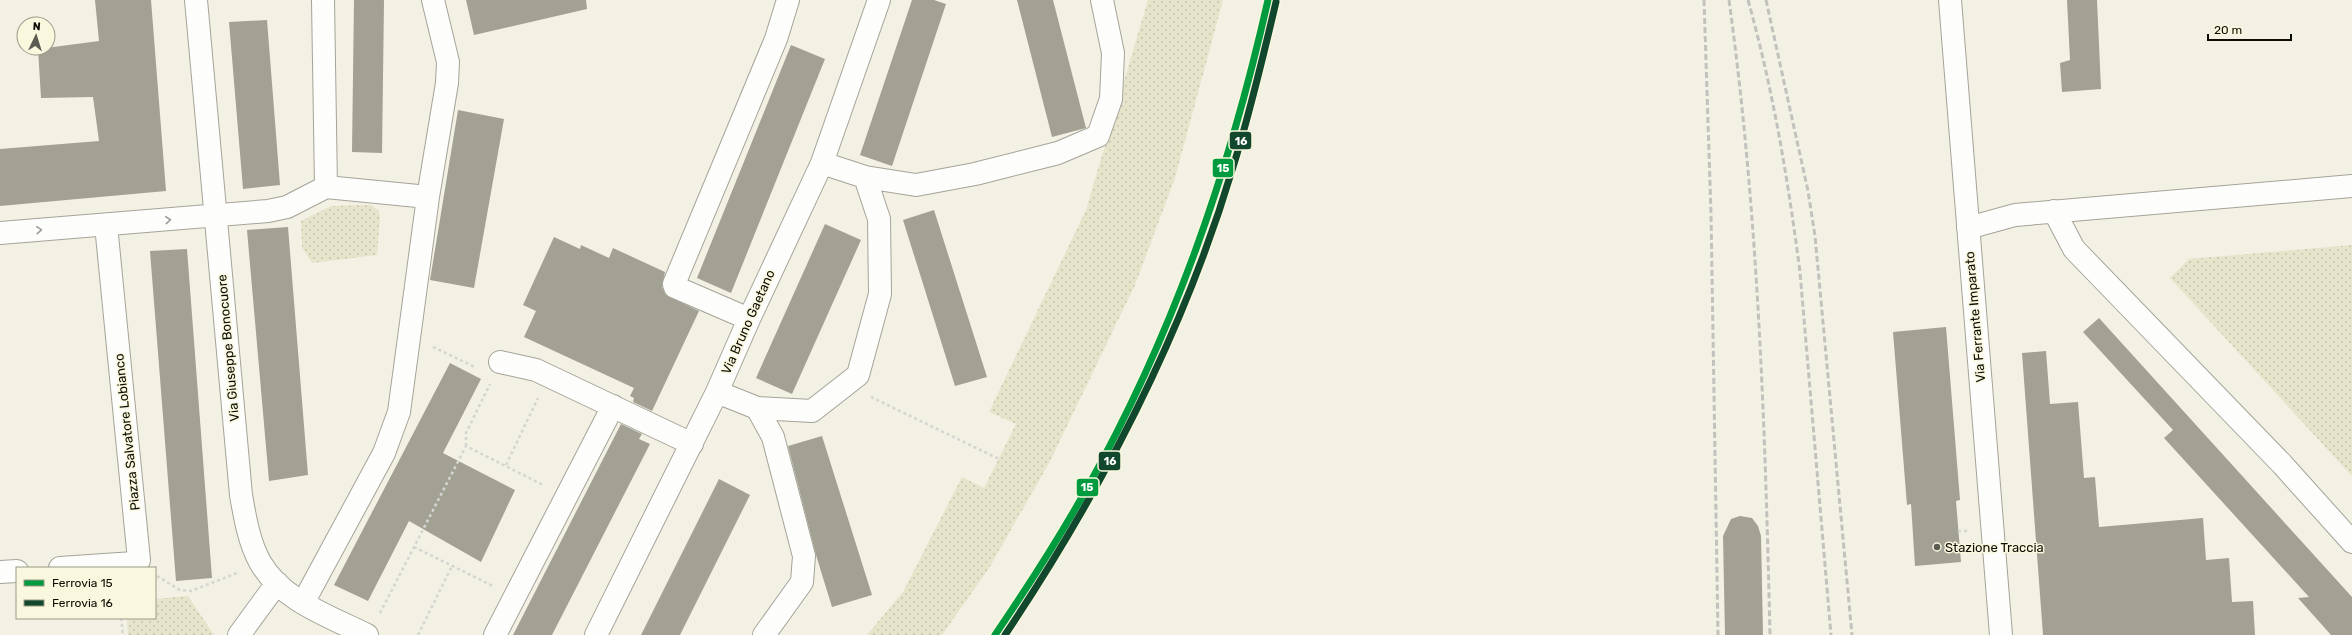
<svg xmlns="http://www.w3.org/2000/svg" width="2352" height="635" font-family="Rubik,sans-serif">
	<style>
		.grass { fill: url(#grass-dots) }
		.building { fill: #a2a194 }
		.lines { fill: none; stroke-linecap: round; stroke-linejoin: round }
		.minor-casing { stroke: #a5a399; stroke-width: 24 }
		.path { stroke: #d5d5d1; stroke-width: 2.5; stroke-dasharray: 3 3; stroke-linecap: butt }
		.minor { stroke: #fdfdfb; stroke-width: 22 }
		.rail { stroke: #c2c1be; stroke-width: 3; stroke-dasharray: 6 3; stroke-linecap: butt }
		.rail-1-casing { stroke: #f9f7dd; stroke-width: 10 }
		.rail-2-casing { stroke: #f9f7dd; stroke-width: 10 }
		.rail-1 { stroke: #009b3e; stroke-width: 7 }
		.rail-2 { stroke: #11472c; stroke-width: 7 }
		.oneway { stroke: #9d9d98 }
		.poi-dot { fill: #5d5c52; stroke: #f9f7dd; stroke-width: 1.5 }
		.labels { text-anchor: middle; dominant-baseline: central; stroke-width: 3; stroke-linejoin: round; paint-order: stroke }
		.street-label { font-size: 13px; fill: #0c0c04; stroke: #f9f7dd }
		.poi-label { font-size: 13px; fill: #0c0c04; stroke: #f9f7dd; text-anchor: start }
		.line-badge { stroke: #f9f7dd; stroke-width: 1.5 }
		.badge-label { font-size: 11px; text-anchor: middle; font-weight: bold; fill: #fff }
	</style>
	<defs>
		<pattern id="grass-dots" width="8" height="8" patternUnits="userSpaceOnUse"><rect width="8" height="8" fill="#e6e4ca"/><path d="M2 2h.1M6 6h.1" fill="none" stroke="#c4c2ac" stroke-width="1.8" stroke-linecap="round"/></pattern>
	</defs>
	<rect width="100%" height="100%" fill="#f3f1e3"/>
	<!-- grass -->
	<path class="grass" d="M1148 0H1223L1175 178 1135 285 1049 463 989 568 942 635H867L903 592 962 477 984 488 1016 424 989 412 1086 210Z
		M371 205 379 211 380 217 377 255 312 263 302 247 301 221 331 206Z
		M2352 245V476L2170 278 2189 259Z
		M188 596 214 635H128L127 618H155V599Z"/>
	<!-- building -->
	<path class="building" d="M95 0H151L166 191 0 206V149L99 141 93 97 41 98 38 49 99 41Z
		M354 0H384L382 153 352 152Z
		M466 0H586L587 9 474 35Z
		M912 0H934L946 4 892 166 860 155Z
		M1017 0H1053L1086 128 1052 137Z
		M2067 0H2097L2101 89 2062 92 2060 63 2070 60Z
		M267 20 280 185 243 189 229 22Z
		M791 45 825 59 731 293 697 278Z
		M458 110 504 119 474 288 430 280Z
		M934 210 987 377 955 386 903 220Z
		M825 224 861 240 792 394 756 378Z
		M288 227 308 475 269 481 247 230Z
		M554 237 580 249 581 245 609 258 613 248 665 272 662 287 666 295 699 311 652 411 633 402 634 398 630 396 634 388 524 337 536 311 523 305Z
		M187 249 212 578 176 581 150 251Z
		M2099 318 2352 597V635H2331L2298 598 2309 597 2164 438 2173 430 2083 332Z
		M1946 327 1960 500 1956 501 1961 562 1915 566 1911 504 1907 505 1893 332Z
		M2046 351 2050 404 2078 402 2084 478 2095 477 2099 527 2203 518 2206 560 2229 558 2232 602 2253 601 2255 635H2043L2022 353Z
		M450 363 481 379 443 453 515 490 481 562 409 521 368 601 334 585Z
		M621 424 642 434 639 439 650 444 552 635H513Z
		M822 436 872 595 832 607 816 555 788 446Z
		M719 479 750 495 680 635H641Z
		M1740 516 1752 518 1758 526 1761 536 1763 635H1725L1723 536 1731 519Z"/>
	<g class="lines">
		<!-- minor casing -->
		<g class="minor-casing">
			<path id="minor" d="M196 0 241 495C245 518 249 542 260 562 281 600 331 617 367 635
				M323 0 326 187
				M1950 0 2001 635
				M865 177 916 185 975 174 1058 153 1098 136 1111 99 1113 53 1102 0
				M2054 211 2074 249 2282 464 2352 542
				M1968 228 2015 215 2352 186
				M0 233 268 211 287 207 326 187 428 197
				M749 319 675 287 674 284 776 39 788 0
				M500 362 536 370 692 444
				M717 392 757 408 773 437 804 556 802 582 764 635
				M757 408 812 411 858 375 880 294 879 219 865 177 822 163
				M60 568 134 563 139 560 106 225
				M0 572 17 571
				M303 603 384 453 399 412 428 197 447 83 448 62 433 0
				M239 635 277 583
				M495 635 613 406
				M596 635 717 392 749 319 822 163 879 0"/>
		</g>
		<!-- path -->
		<path class="path" d="M433 347 473 366 474 363
			M871 397 999 459
			M466 446V433L490 384
			M506 465 538 398
			M1958 531H1968
			M414 547 493 586
			M157 576 180 590 191 591 237 573
			M380 613 466 446 543 485
			M121 618 123 635
			M418 635 452 566"/>
		<!-- minor -->
		<use href="#minor" class="minor"/>
		<!-- rail -->
		<path class="rail" d="M1704 0 1711 213 1718 635
			M1729 0C1758 211 1765 422 1770 635
			M1748 0C1773 89 1788 180 1800 272L1831 635
			M1766 0 1808 191 1815 236 1852 635"/>
		<!-- rail-1 casing -->
		<g class="rail-1-casing">
			<path id="rail-1" d="M995 635C1027 588 1058 540 1086 490 1173 335 1229 173 1268 0"/>
		</g>
		<!-- rail-2 casing -->
		<g class="rail-2-casing">
			<path id="rail-2" d="M1005 635C1102 490 1183 335 1233 167 1250 113 1263 57 1276 2"/>
		</g>
		<!-- rail-1 -->
		<use href="#rail-1" class="rail-1"/>
		<!-- rail-2 -->
		<use href="#rail-2" class="rail-2"/>
	</g>
	<!-- one-way arrows -->
	<defs><path id="oneway-chevron" d="M-2-3.5L2.5 0L-2 3.5" fill="none" stroke-width="1.6" stroke-linecap="round" stroke-linejoin="round"/></defs>
	<g class="oneway">
		<use href="#oneway-chevron" transform="translate(168 220) rotate(-5)"/>
		<use href="#oneway-chevron" transform="translate(39 230) rotate(-4)"/>
	</g>
	<!-- markers -->
	<circle class="poi-dot" cx="1937" cy="547" r="4"/>
	<g class="labels">
		<!-- street labels -->
		<g class="street-label">
			<text transform="translate(1975 317) rotate(-95)">Via Ferrante Imparato</text>
			<text transform="translate(748 322) rotate(-66)">Via Bruno Gaetano</text>
			<text transform="translate(228 348) rotate(-95)">Via Giuseppe Bonocuore</text>
			<text transform="translate(127 432) rotate(-96)">Piazza Salvatore Lobianco</text>
		</g>
		<!-- poi labels -->
		<g class="poi-label">
			<text x="1945" y="547">Stazione Traccia</text>
		</g>
	</g>
	<g class="line-badge">
		<rect x="1229" y="131" width="23" height="19" rx="4" fill="#11472c"/>
		<rect x="1212" y="158" width="22" height="20" rx="4" fill="#009b3e"/>
		<rect x="1098" y="451" width="23" height="20" rx="4" fill="#11472c"/>
		<rect x="1076" y="478" width="23" height="19" rx="4" fill="#009b3e"/>
	</g>
	<g class="badge-label">
		<text x="1241" y="145">16</text>
		<text x="1223" y="172">15</text>
		<text x="1110" y="465">16</text>
		<text x="1087" y="491">15</text>
	</g>
	<!-- legend -->
	<rect x="16" y="567" width="140" height="52" fill="#f9f7dd" stroke="#9a9986"/>
	<rect x="24" y="580" width="20" height="6" fill="#009b3e" stroke="#9a9986"/>
	<text x="52" y="587" font-size="12" fill="#0c0c04">Ferrovia 15</text>
	<rect x="24" y="600" width="20" height="6" fill="#11472c" stroke="#9a9986"/>
	<text x="52" y="607" font-size="12" fill="#0c0c04">Ferrovia 16</text>
	<!-- north arrow -->
	<g transform="translate(36 36) rotate(4)"><circle r="19" fill="#f9f7dd" stroke="#9a9986"/>
	<path d="M0-3L7 15L0 10L-7 15Z" fill="#5d5c52"/>
	<text y="-6" font-size="11" font-weight="bold" text-anchor="middle" fill="#0c0c04">N</text>
	</g>
	<!-- scale -->
	<path d="M2208 34v6h83v-6" fill="none" stroke="#0c0c04" stroke-width="2"/>
	<text x="2214" y="34" font-size="12" fill="#0c0c04" stroke="#f9f7dd" stroke-width="3" paint-order="stroke">20 m</text>
</svg>
